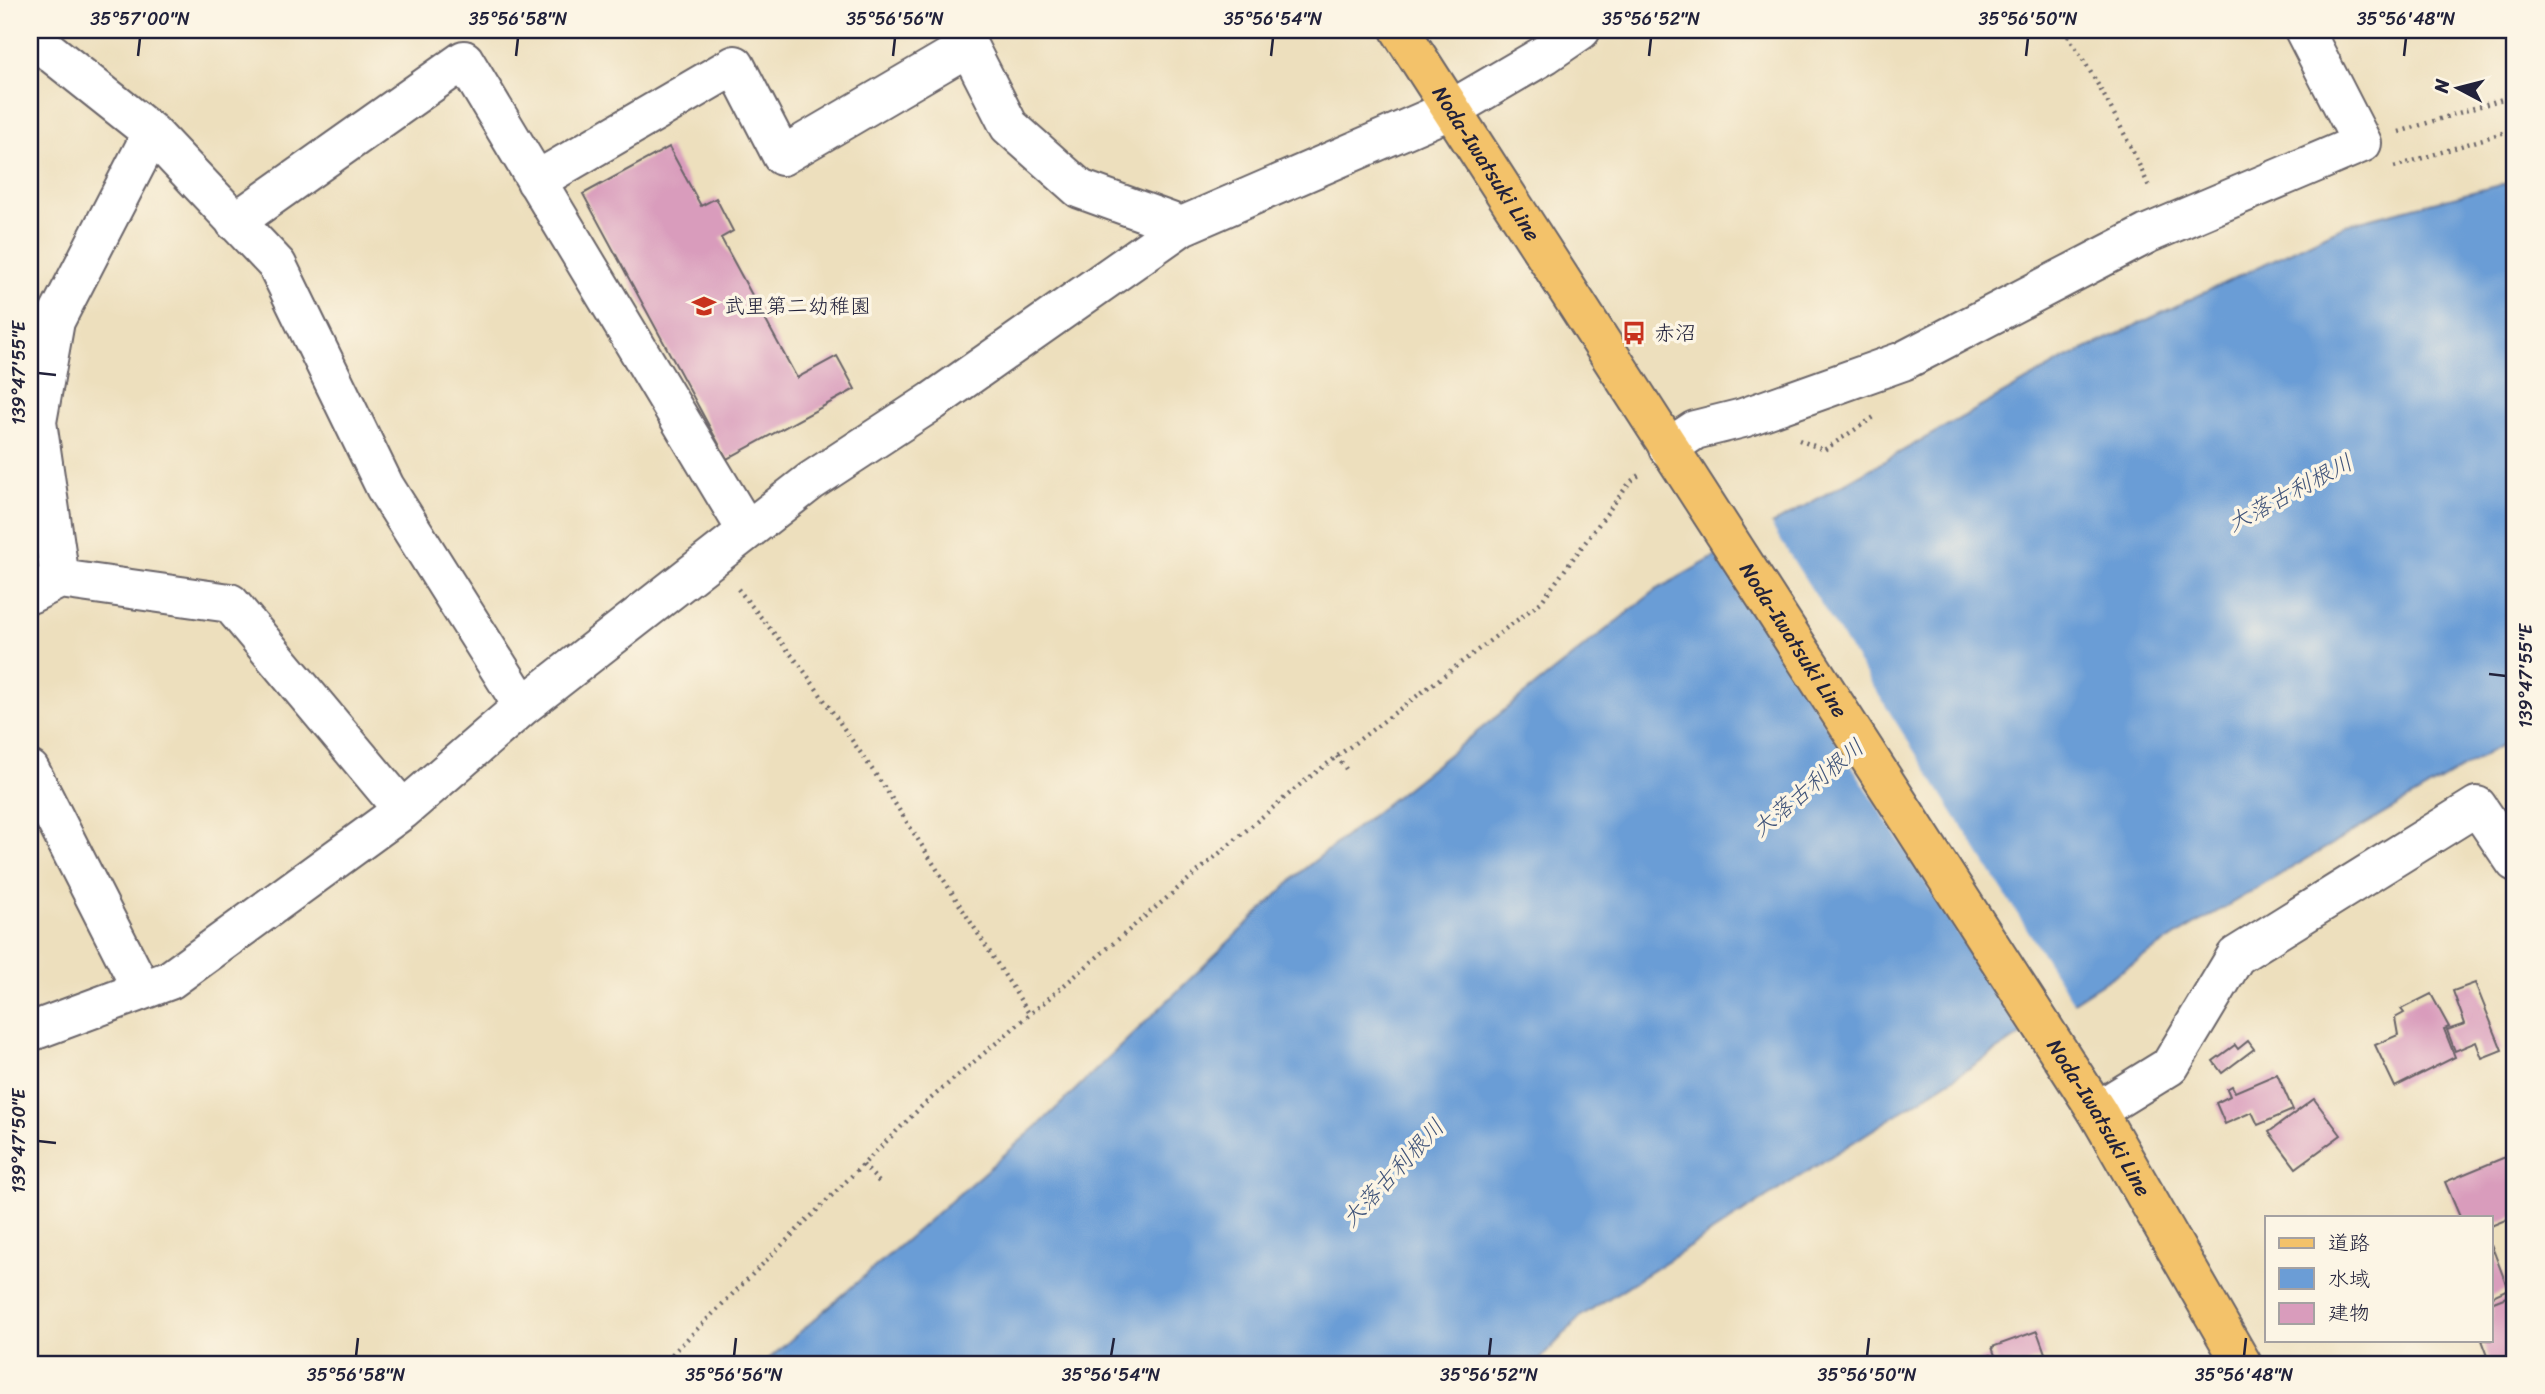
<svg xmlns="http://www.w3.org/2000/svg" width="2545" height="1394" font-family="Sriracha,'Klee One',sans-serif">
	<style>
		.water { fill: #6b9dd6; stroke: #466088; stroke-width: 2 }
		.pier { fill: #eddfbd }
		.building { fill: #d99cbc }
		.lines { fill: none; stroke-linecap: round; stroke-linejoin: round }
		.minor-casing { stroke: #696468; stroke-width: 42 }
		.primary-casing { stroke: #696468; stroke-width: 42 }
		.path { stroke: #696468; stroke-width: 4.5; stroke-dasharray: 2 5; stroke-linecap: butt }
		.minor { stroke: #fff; stroke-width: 38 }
		.primary { stroke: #f3c26a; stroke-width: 38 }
		.ticks { fill: none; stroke: #22223b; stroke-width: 2.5 }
		.labels { text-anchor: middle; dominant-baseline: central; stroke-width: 7; stroke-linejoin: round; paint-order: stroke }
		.street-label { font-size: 21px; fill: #22223b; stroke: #fcf5e5 }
		.poi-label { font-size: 21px; fill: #22223b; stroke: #fcf5e5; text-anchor: start }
		.water-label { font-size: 23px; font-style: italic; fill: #3f5379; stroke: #fcf5e5 }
		.neatline { fill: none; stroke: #22223b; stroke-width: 2.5 }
		.ticks-label { font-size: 18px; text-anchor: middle; fill: #22223b }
	</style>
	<rect width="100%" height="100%" fill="#fcf5e5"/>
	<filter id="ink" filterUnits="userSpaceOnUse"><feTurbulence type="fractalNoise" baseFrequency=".0143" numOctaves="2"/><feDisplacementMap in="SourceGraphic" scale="14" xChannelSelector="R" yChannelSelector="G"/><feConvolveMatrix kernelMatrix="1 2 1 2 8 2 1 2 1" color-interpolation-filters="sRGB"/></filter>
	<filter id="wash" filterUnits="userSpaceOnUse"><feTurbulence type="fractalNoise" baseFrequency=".00686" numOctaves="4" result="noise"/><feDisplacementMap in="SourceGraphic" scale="28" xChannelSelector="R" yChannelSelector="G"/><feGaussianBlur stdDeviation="1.57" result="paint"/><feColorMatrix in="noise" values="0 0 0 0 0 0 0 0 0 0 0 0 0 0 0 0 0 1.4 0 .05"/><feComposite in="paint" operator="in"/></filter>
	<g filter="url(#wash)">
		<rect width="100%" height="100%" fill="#eddfbd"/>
		<!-- water -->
		<path class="water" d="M2515 181V737L2184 931 1581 1316 1536 1364H763L1042 1122 1303 870 1656 590 2065 359 2348 224Z"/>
		<!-- pier -->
		<path class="pier" d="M1769 522 2075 1005 2024 1038 1717 552Z"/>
		<g id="blocks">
			<!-- building -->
			<path class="building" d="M669 147 701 206 716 198 733 231 721 238 797 378 837 356 855 389 727 459 583 194Z
				M2475 983 2502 1050 2482 1058 2476 1042 2455 1051 2447 1030 2465 1024 2453 991Z
				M2431 994 2449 1027 2444 1029 2455 1057 2395 1087 2375 1045 2398 1035 2395 1018 2404 1013 2401 1009Z
				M2248 1041 2254 1049 2222 1073 2213 1061 2235 1045 2238 1049Z
				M2277 1074 2293 1110 2258 1125 2252 1112 2225 1124 2216 1103 2230 1096 2227 1089 2232 1086 2235 1092Z
				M2314 1099 2341 1135 2296 1168 2269 1132Z
				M2515 1153V1216L2491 1226V1217H2460L2445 1182Z
				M2491 1244 2508 1289 2491 1297Z
				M2514 1294 2515 1364H2491L2482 1340H2491V1303Z
				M2037 1331 2046 1356 2023 1364H1998L1992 1347Z
				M1991 1355 1995 1364H1970Z"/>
		</g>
	</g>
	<g filter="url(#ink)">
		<use href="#blocks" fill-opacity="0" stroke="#696468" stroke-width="2"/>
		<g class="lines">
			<!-- minor casing -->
			<g class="minor-casing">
				<path id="minor" d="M960 30 1009 126 1080 189 1182 226
					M30 36 152 133 277 265 385 487 523 706
					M536 181 735 65 782 156 968 47
					M235 222 464 60 747 531
					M1668 448 1695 430 1743 418 1903 361 2147 234 2362 143 2304 30
					M60 579 37 422 55 321 152 133
					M30 594 60 579 230 603 403 810
					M30 770 142 990
					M30 1032 170 980 403 810 523 706 811 481 933 401 1182 226 1452 109 1546 54 1581 30
					M2097 1111 2170 1066 2236 956 2477 806 2515 862"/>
			</g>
			<!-- primary casing -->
			<g class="primary-casing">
				<g id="primary">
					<path id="s1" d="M1400 30 2097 1111 2242 1364"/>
				</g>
			</g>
			<!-- path -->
			<path class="path" d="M2064 30C2097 79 2126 134 2150 189
				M2399 132 2515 95
				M2394 167 2515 129
				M1799 440 1824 450 1874 417
				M738 589 802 668 887 791 1030 1015
				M1337 756 1346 769
				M863 1165 882 1185
				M662 1364 922 1106 1302 783 1541 602 1630 482 1639 475"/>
			<!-- minor -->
			<use href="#minor" class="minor"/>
			<!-- primary -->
			<use href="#primary" class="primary"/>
		</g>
	</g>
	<!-- ticks -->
	<path class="ticks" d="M138 56 140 38M516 56 518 38M893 56 895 38M1271 56 1273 38M1649 56 1651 38M2026 56 2028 38M2404 56 2406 38M38 373 56 375M2489 674 2506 676M38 1141 56 1143M356 1356 358 1338M734 1356 736 1338M1111 1356 1114 1338M1489 1356 1491 1338M1867 1356 1869 1338M2244 1356 2246 1338"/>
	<!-- icons -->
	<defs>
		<g id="school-bare" transform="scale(1.89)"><path d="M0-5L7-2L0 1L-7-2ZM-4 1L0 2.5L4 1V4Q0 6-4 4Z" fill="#c8321e" stroke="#fcf5e5" stroke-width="2.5" paint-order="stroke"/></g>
		<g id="bus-bare" transform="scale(1.89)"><path d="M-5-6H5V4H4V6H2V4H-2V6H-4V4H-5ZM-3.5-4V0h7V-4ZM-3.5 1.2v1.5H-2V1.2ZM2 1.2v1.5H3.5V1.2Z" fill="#c8321e" stroke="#fcf5e5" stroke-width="2.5" paint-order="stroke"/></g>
	</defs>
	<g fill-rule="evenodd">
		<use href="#school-bare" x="704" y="306"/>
		<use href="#bus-bare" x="1634" y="333"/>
	</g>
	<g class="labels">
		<!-- street labels -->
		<g class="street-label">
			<text stroke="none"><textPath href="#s1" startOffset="159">Noda-Iwatsuki Line</textPath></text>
			<text stroke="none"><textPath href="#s1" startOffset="726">Noda-Iwatsuki Line</textPath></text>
			<text stroke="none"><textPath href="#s1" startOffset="1293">Noda-Iwatsuki Line</textPath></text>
		</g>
		<!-- poi labels -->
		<g class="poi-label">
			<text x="724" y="306">武里第二幼稚園</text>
			<text x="1654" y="333">赤沼</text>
		</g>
		<!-- water labels -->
		<g class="water-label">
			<text transform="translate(2290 493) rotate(-28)">大落古利根川</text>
			<text transform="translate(1808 788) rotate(-40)">大落古利根川</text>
			<text transform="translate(1393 1173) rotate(-47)">大落古利根川</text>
		</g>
	</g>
	<!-- margin -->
	<rect width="2545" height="1394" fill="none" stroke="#fcf5e5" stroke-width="77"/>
	<!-- legend -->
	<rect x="2265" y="1216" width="228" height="126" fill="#fcf5e5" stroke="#a5a1a1" stroke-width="2"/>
	<rect x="2279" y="1238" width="35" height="10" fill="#f3c26a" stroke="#a5a1a1" stroke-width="2"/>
	<text x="2328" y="1250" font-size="21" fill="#22223b">道路</text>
	<rect x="2279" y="1268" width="35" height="21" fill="#6b9dd6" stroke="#a5a1a1" stroke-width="2"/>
	<text x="2328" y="1286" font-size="21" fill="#22223b">水域</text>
	<rect x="2279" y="1303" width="35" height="21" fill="#d99cbc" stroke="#a5a1a1" stroke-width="2"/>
	<text x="2328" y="1320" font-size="21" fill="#22223b">建物</text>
	<!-- north arrow -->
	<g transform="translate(2458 88) rotate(277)" stroke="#fcf5e5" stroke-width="5" paint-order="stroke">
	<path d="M0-5L12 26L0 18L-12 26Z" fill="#22223b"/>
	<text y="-10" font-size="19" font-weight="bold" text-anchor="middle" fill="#22223b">N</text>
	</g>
	<rect x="38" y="38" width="2468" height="1318" class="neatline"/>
	<g class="ticks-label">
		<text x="140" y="25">35°57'00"N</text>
		<text x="518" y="25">35°56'58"N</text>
		<text x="895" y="25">35°56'56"N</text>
		<text x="1273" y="25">35°56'54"N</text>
		<text x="1651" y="25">35°56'52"N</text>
		<text x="2028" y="25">35°56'50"N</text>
		<text x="2406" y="25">35°56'48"N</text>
		<text transform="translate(19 373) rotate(-90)" y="6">139°47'55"E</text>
		<text transform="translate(2526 676) rotate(-90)" y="6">139°47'55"E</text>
		<text transform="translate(19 1141) rotate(-90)" y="6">139°47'50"E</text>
		<text x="356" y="1381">35°56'58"N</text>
		<text x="734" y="1381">35°56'56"N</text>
		<text x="1111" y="1381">35°56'54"N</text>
		<text x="1489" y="1381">35°56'52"N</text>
		<text x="1867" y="1381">35°56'50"N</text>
		<text x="2244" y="1381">35°56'48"N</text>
	</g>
</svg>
